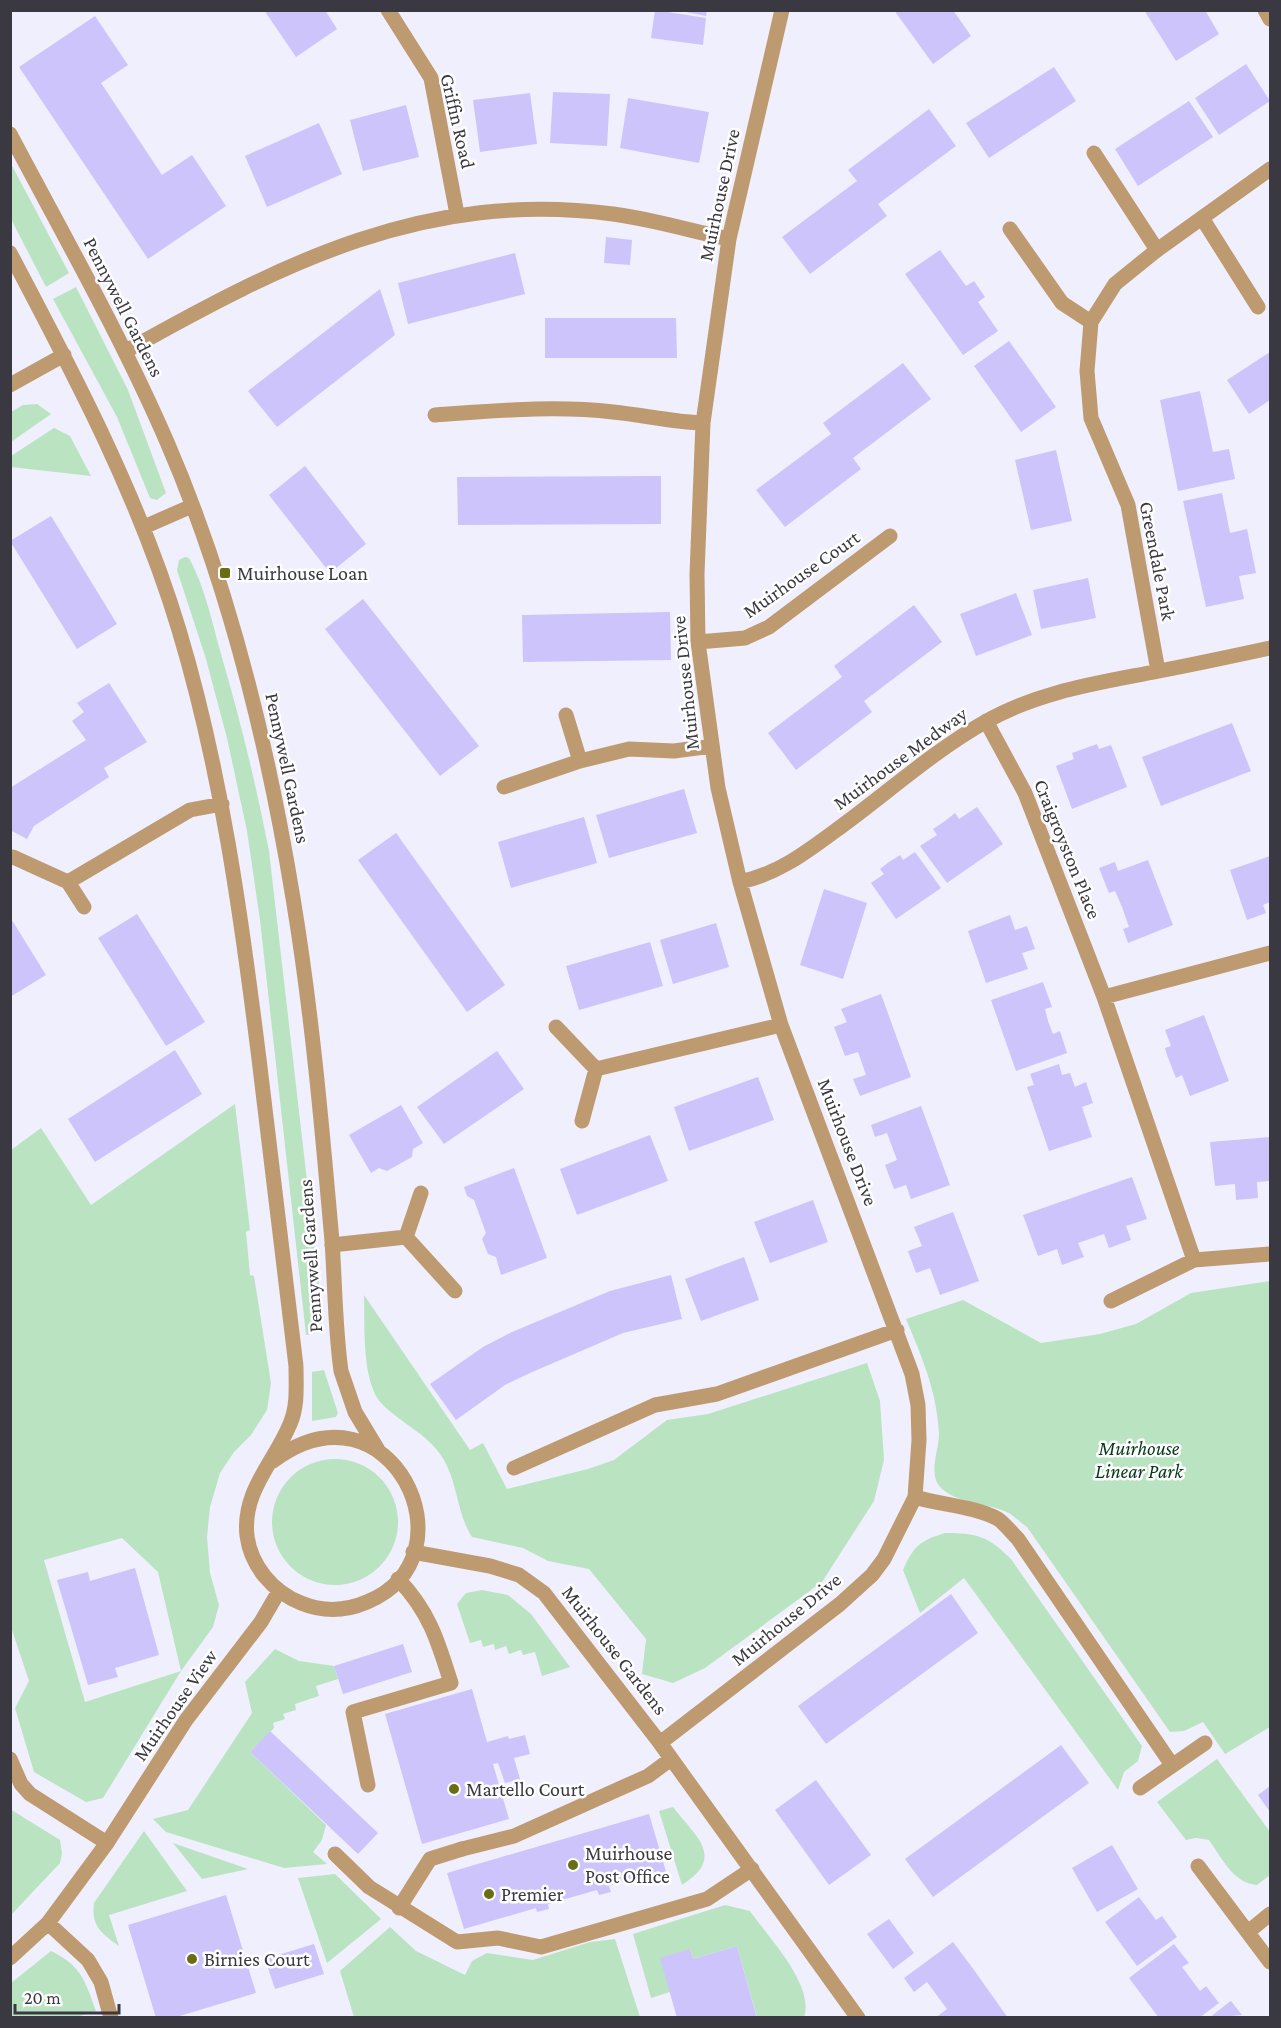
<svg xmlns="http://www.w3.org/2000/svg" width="1281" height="2028" font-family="'Crimson Pro',serif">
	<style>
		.green { fill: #bae3c2; fill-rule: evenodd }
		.building { fill: #cdc4fc }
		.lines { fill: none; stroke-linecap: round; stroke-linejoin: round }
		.lane { stroke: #be9a71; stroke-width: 15 }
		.street { stroke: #be9a71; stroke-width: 15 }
		.poi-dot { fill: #696e12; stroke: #fefefe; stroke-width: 2 }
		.labels { text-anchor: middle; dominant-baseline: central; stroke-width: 5; stroke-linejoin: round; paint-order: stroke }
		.street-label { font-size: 20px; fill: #3a3942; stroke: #fefefe }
		.poi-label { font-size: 20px; fill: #3a3942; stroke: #fefefe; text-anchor: start }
		.park-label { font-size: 20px; font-style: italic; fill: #073919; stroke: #fefefe }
	</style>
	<rect width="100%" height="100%" fill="#f0effd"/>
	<!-- green -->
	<path class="green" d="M10 162 69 273 46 287 11 219Z
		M76 287 128 390 166 493 157 500 150 498 117 417 53 299Z
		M37 404 51 414 11 442V412L23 405Z
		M54 428 70 436 91 476 11 467V456Z
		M185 557 189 558C205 587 212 622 221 654 240 719 256 784 269 851L319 1285 321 1332 306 1335 260 920 247 831 227 738 206 659 177 570 179 560Z
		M235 1104 250 1230 246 1232 250 1275 254 1276 271 1383 267 1410 251 1435 234 1452 220 1473 210 1507 207 1537 210 1573 219 1605 213 1627 181 1671 103 1798 86 1802 34 1772 15 1708 29 1681 10 1624 11 1150 41 1128 91 1205ZM122 1538 158 1572 181 1671 85 1702 44 1560Z
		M1270 1281V1727L1225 1754 1203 1722 1184 1731 1170 1732 1027 1527C1021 1523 1015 1517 1009 1513 989 1503 956 1504 940 1487 928 1473 939 1450 939 1434 937 1392 922 1357 906 1319L963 1300 1041 1343 1100 1334 1136 1324 1191 1293Z
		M364 1295 470 1450 483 1443 507 1489 588 1469 614 1460 667 1420 708 1414 867 1363 880 1401 884 1460 874 1501 822 1582 705 1668 673 1683 642 1674 646 1639 589 1569 548 1561 523 1548 472 1537C457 1514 458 1485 444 1460 431 1436 402 1424 383 1405 361 1385 365 1323 364 1295Z
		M324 1370 338 1413 336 1417 312 1421V1372Z
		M272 1522a63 63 0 1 1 126 0a63 63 0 1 1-126 0Z
		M945 1533C977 1533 988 1536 1011 1559L1142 1746 1138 1761 1124 1772 1118 1790 964 1578 920 1613 903 1570C914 1546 919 1541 945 1533Z
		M482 1590 508 1595 531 1614 570 1667 542 1676 535 1652 523 1655 521 1650 509 1654 506 1646 495 1650 494 1644 483 1647 481 1640 470 1643 457 1604 466 1593Z
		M275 1649 299 1661 334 1666 338 1679 316 1686 319 1696 295 1704 296 1710 283 1714 285 1719 273 1723 274 1728 250 1752 326 1825 322 1840 313 1852 327 1864 284 1868 166 1832 153 1819 188 1810 252 1713 245 1682Z
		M1217 1759 1270 1832V1875L1257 1885C1233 1883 1222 1858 1209 1840L1196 1838 1186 1840 1157 1802Z
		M673 1807C696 1837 726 1857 682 1885L659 1811Z
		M10 1809 60 1840 62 1853 60 1863 12 1914Z
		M144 1831 187 1891 109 1915 119 1946C101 1933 91 1926 94 1903Z
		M173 1843 248 1869 202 1879Z
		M335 1874 381 1919 327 1963 298 1878Z
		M725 1905 750 1911C768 1937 815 1985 804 2017H757L737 1946 693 1959 690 1949 670 1992 651 1998 633 1934Z
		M390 1927 416 1951 465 1975 472 1961 487 1953 533 1960 590 1942 615 1939 640 2017H354L340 1971Z
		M51 1951C82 1966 85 1981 96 2011L77 2017H11V1983Z"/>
	<!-- building -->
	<path class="building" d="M264 10H325L337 29 296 57Z
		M655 10 706 18 703 45 651 38Z
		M675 10H707L706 16Z
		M894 10H953L971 36 933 64Z
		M1144 10H1205L1219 34 1176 61Z
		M95 16 128 65 101 83 162 175 192 155 226 206 148 259 19 67Z
		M1246 64 1270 101 1219 135 1195 98Z
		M1054 67 1076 101 989 158 966 123Z
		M553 92 610 94 607 146 550 143Z
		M530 93 537 144 480 152 473 100Z
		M628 98 709 112 699 163 620 148Z
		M1189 101 1213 137 1138 186 1115 149Z
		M406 105 419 157 363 171 350 120Z
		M929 109 956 146 878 204 887 216 810 274 782 237 857 181 848 170Z
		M319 123 342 174 267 207 245 156Z
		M606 237 632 240 630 265 604 263Z
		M940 250 966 286 974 281 985 297 978 302 998 331 963 355 905 274Z
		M515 253 525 294 408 324 398 283Z
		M380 289 395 335 277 427 248 391Z
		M545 318H676L677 358H545Z
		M1009 341 1056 407 1021 432 974 366Z
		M1270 352V400L1249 414 1227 380Z
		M903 363 931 399 853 458 861 469 785 527 756 490 831 434 823 423Z
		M1200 391 1213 452 1229 449 1235 479 1178 491 1160 400Z
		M1056 450 1072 521 1031 530 1015 460Z
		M305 466 366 544 330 573 269 495Z
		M661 476V524L458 525 457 477Z
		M1222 493 1230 533 1247 529 1256 573 1239 576 1244 599 1206 607 1183 501Z
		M51 516 117 624 77 649 10 541Z
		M1088 578 1096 618 1041 629 1033 590Z
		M1016 593 1032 635 976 656 960 614Z
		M363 599 479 746 440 776 325 629Z
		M914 605 942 642 864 701 872 712 796 770 768 733 842 677 834 666Z
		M670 612 671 660 523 662 522 615Z
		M109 683 147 742 104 768 109 777 34 826 27 839 10 830V788L86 740 72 721 84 712 77 703Z
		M1232 723 1251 771 1161 806 1142 757Z
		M1097 744 1099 749 1111 745 1127 787 1072 809 1056 766 1074 759 1072 753Z
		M684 789 697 833 609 858 596 815Z
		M977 807 1003 844 947 883 920 846 937 835 933 829 945 821 955 813 959 819Z
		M584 817 597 863 511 888 498 842Z
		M396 833 505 985 467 1012 358 860Z
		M915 852 941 888 896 919 871 883 884 874 880 869 889 862 900 855 903 860Z
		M1270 856V902L1263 905 1266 913 1247 920 1230 870Z
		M1148 860 1173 925 1128 943 1123 929 1129 927 1122 907 1115 891 1109 893 1099 868 1115 862 1118 871Z
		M824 889 867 903 843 979 800 965Z
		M137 914 205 1022 166 1046 98 938Z
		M1010 915 1015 930 1027 926 1035 949 1022 953 1028 969 986 983 968 931Z
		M10 917 46 975 10 997Z
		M716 923 729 967 673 984 660 940Z
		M650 942 663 986 579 1010 566 966Z
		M1043 982 1052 1007 1045 1009 1048 1021 1053 1034 1060 1031 1067 1053 1016 1071 991 1000Z
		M881 994 911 1077 860 1096 853 1079 866 1075 858 1052 845 1056 834 1027 847 1022 841 1009Z
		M1204 1015 1229 1081 1190 1096 1182 1075 1176 1078 1167 1055 1165 1048 1171 1046 1165 1030Z
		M175 1050 202 1094 95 1162 68 1119Z
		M497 1051 524 1089 444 1144 417 1107Z
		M1059 1064 1062 1075 1070 1073 1075 1087 1086 1082 1093 1103 1082 1107 1092 1137 1049 1151 1027 1087 1034 1085 1030 1074Z
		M758 1077 774 1120 689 1151 674 1107Z
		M401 1105 423 1143 413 1149 412 1157 387 1171 379 1168 371 1173 349 1135Z
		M921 1106 950 1185 911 1199 906 1185 894 1189 885 1165 897 1160 887 1133 875 1137 871 1125Z
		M650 1135 668 1181 577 1215 560 1169Z
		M1270 1137V1181L1257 1182 1258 1198 1236 1200 1235 1184 1215 1186 1210 1142Z
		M514 1168 547 1258 501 1275 496 1257 488 1254 482 1239 486 1233 474 1200 467 1196 464 1187Z
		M1132 1177 1147 1219 1126 1226 1131 1240 1109 1248 1104 1234 1078 1243 1084 1257 1062 1265 1057 1249 1038 1256 1023 1215Z
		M813 1200 828 1242 770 1263 754 1222Z
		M953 1212 979 1281 940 1295 930 1268 916 1273 908 1251 922 1246 914 1227Z
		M744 1257 759 1300 701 1321 685 1279Z
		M671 1275 682 1319 623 1333 530 1373 505 1385 456 1420 430 1384 483 1347 512 1332 610 1291Z
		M135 1568 159 1655 115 1668 118 1677 88 1685 57 1580 88 1572 90 1581Z
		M951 1594 978 1633 826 1744 798 1706Z
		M403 1644 412 1672 343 1694 334 1666Z
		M472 1689 487 1742 508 1736 509 1739 525 1735 530 1754 514 1758 520 1779 505 1783 498 1763 493 1764 509 1819 422 1844 385 1714Z
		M270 1731 378 1833 358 1854 250 1752Z
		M1061 1745 1089 1783 933 1897 905 1859Z
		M816 1780 871 1855 829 1885 775 1810Z
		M1270 1786V1812L1258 1795Z
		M649 1814 667 1875 661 1877 659 1871 609 1886 611 1892 599 1895 597 1890 548 1904 549 1909 537 1912 536 1908 464 1929 447 1873Z
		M1112 1845 1138 1889 1097 1912 1072 1868Z
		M226 1895 256 1993 173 2018H156L128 1925Z
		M1139 1897 1156 1920 1162 1916 1177 1937 1137 1966 1105 1922Z
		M889 1919 914 1953 893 1969 867 1934Z
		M953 1942 974 1970 1008 2018H935L947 2009 927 1982 914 1992 904 1978Z
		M314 1944 324 1974 275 1989 265 1959Z
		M1174 1944 1189 1963 1182 1967 1200 1991 1206 1986 1219 2003 1199 2018H1159L1129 1978Z
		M737 1946 757 2018H677L660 1958 690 1949 693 1959Z
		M1231 2001 1242 2015 1209 2018 1228 2003Z"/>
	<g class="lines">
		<!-- lane -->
		<path class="lane" d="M1094 153 1157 250
			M1202 218 1258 307
			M1010 229 1062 303 1091 322
			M421 1193 406 1237 455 1291
			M332 1245 406 1237
			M915 1497C941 1505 974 1506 998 1519 1005 1524 1012 1533 1018 1539L1172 1765
			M368 1785 353 1712 451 1683C438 1641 429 1611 398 1579
			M1140 1788 1205 1743
			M335 1854 369 1887 457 1942 498 1938 541 1947 707 1899 752 1869
			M399 1908 430 1859 462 1849"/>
		<!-- street -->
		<path class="street" d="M388 10 431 78 457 214
			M1265 10 1270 19
			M10 134C64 236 121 336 167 442 228 583 268 746 293 898 312 1012 322 1127 332 1241 335 1284 335 1328 341 1371L355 1412 378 1450
			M10 253C75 376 139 497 179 630 221 770 241 914 259 1059 272 1162 284 1264 296 1366 296 1385 298 1406 290 1424 274 1463 242 1491 247 1536 251 1566 273 1592 301 1603 323 1612 346 1611 367 1602 478 1557 390 1373 273 1461
			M126 351C285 262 425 190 613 214 652 219 691 231 729 239
			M10 385 64 355
			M435 415C494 411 553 405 613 412 644 415 672 422 703 423
			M144 527 192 506
			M698 642 745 638 769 627 890 536
			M1158 671 1128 505 1091 418 1087 371 1091 322 1115 284 1157 250 1270 169
			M566 715 580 761
			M986 721 1025 793 1104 997 1194 1260
			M504 787 580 761 629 749 674 751 712 746
			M13 857 68 882 190 810 222 804
			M68 882 84 907
			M740 882C777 874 804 854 835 831 885 795 932 752 985 722 1039 691 1099 683 1159 671 1196 664 1233 656 1270 648
			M1104 997 1270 953
			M556 1027 596 1069 582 1121
			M596 1069 781 1025
			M1111 1301 1194 1260 1270 1254
			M514 1468 655 1405 717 1394 897 1330
			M413 1552 490 1566 519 1575 544 1593 660 1743 858 2018
			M660 1743 840 1604 872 1575 884 1559 915 1497 919 1440 918 1405 912 1374 781 1025 740 882 718 788 698 642 697 574 703 423 729 239 782 10
			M10 1759 21 1784 30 1794 107 1843
			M462 1849 514 1836 648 1776 671 1759
			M1198 1866 1270 1962
			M48 1923 88 1960 101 1982 111 2018
			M1248 1932 1270 1914
			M10 1958 48 1923 107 1843 186 1720 261 1622 279 1591"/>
	</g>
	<!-- markers -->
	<g class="poi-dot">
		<rect x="219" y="567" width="12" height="12" rx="3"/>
		<circle cx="454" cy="1789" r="6"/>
		<circle cx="573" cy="1865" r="6"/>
		<circle cx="489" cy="1894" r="6"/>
		<circle cx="192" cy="1959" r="6"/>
	</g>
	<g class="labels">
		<!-- street labels -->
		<g class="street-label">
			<text transform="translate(458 121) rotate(77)">Griffin Road</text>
			<text transform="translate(719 195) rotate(-78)">Muirhouse Drive</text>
			<text transform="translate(124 307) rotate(63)">Pennywell Gardens</text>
			<text transform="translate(1158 561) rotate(79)">Greendale Park</text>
			<text transform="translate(801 574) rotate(-35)">Muirhouse Court</text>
			<text transform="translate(685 683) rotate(-96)">Muirhouse Drive</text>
			<text transform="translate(900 758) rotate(-36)">Muirhouse Medway</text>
			<text transform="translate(288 768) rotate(78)">Pennywell Gardens</text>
			<text transform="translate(1068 849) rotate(68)">Craigroyston Place</text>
			<text transform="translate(848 1142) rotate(69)">Muirhouse Drive</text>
			<text transform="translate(310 1256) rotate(-94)">Pennywell Gardens</text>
			<text transform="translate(786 1619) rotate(-39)">Muirhouse Drive</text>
			<text transform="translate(615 1650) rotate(52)">Muirhouse Gardens</text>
			<text transform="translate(175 1705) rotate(-55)">Muirhouse View</text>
		</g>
		<!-- poi labels -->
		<g class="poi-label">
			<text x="237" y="573">Muirhouse Loan</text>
			<text x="466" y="1789">Martello Court</text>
			<text x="585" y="1853">Muirhouse<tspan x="585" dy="23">Post Office</tspan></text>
			<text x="501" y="1894">Premier</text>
			<text x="204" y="1959">Birnies Court</text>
		</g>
		<!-- park labels -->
		<g class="park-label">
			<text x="1139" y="1448">Muirhouse<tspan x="1139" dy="23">Linear Park</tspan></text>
		</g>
	</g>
	<!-- border -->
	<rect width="1281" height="2028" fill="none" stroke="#3a3942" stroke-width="24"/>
	<!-- scale -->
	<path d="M15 2004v9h104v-9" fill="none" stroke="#3a3942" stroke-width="3"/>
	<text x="24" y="2004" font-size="18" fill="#3a3942" stroke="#fefefe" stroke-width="4.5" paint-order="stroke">20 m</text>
</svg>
